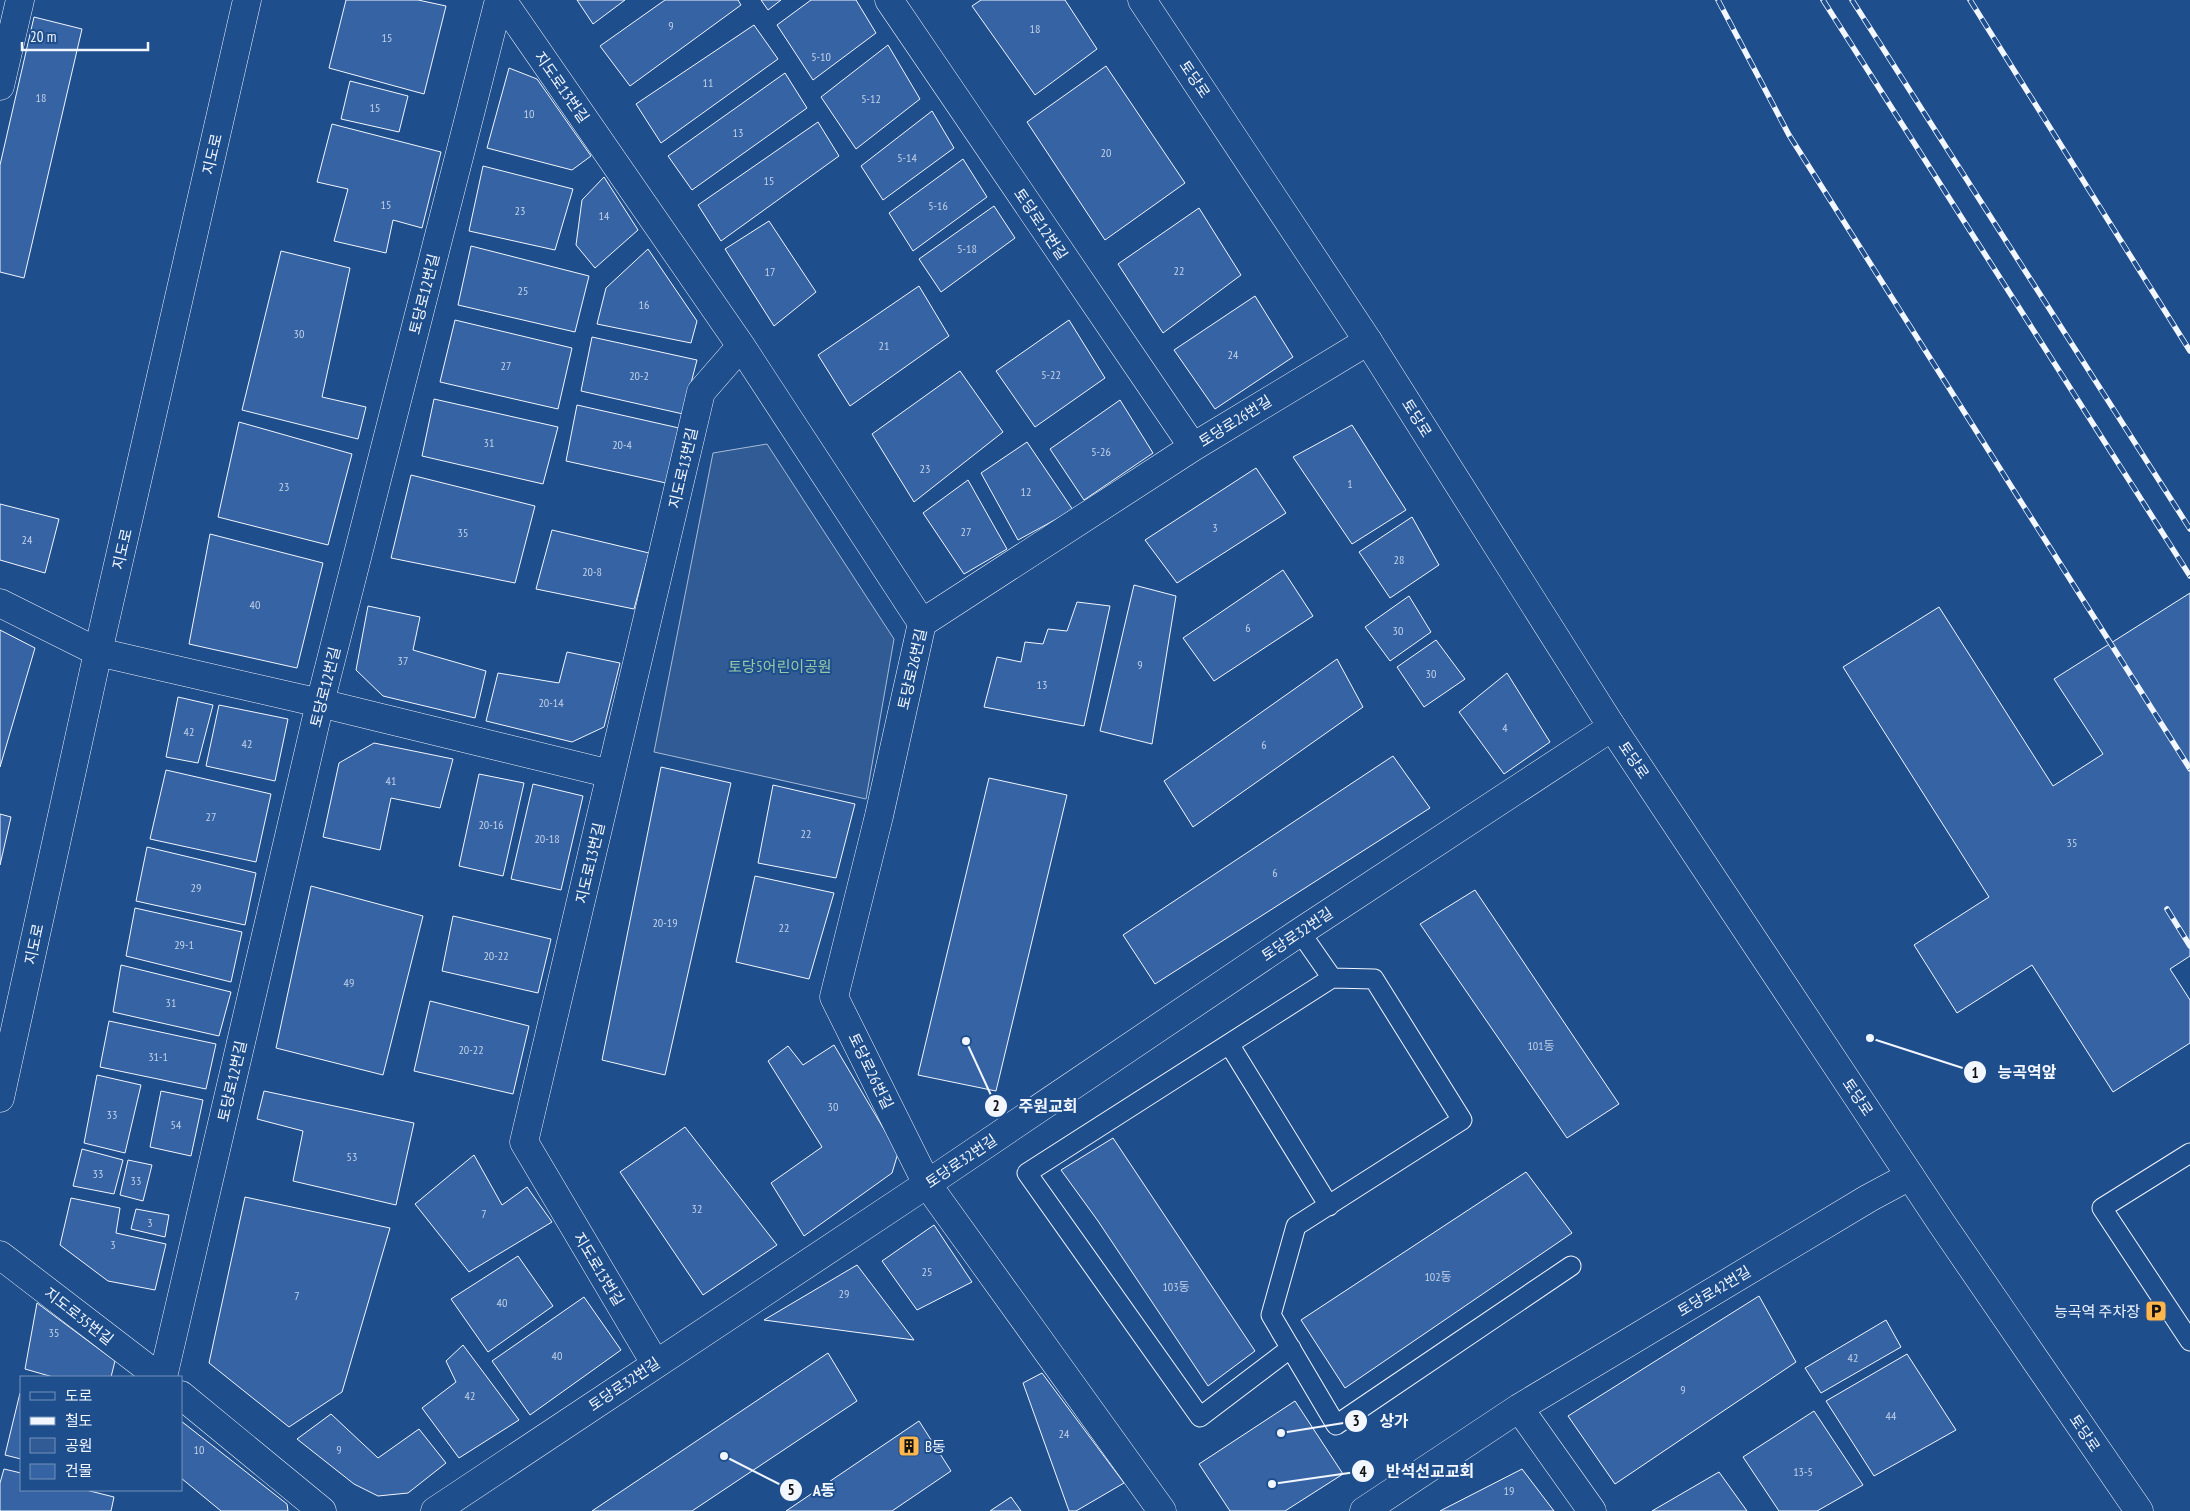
<svg xmlns="http://www.w3.org/2000/svg" width="2190" height="1511" font-family="'PT Sans Narrow','Noto Sans KR',sans-serif">
	<style>
		.green { fill: #305b95; stroke: #a8bbd7 }
		.building { fill: #3563a3; stroke: #f2f6ff }
		.lines { fill: none; stroke-linecap: round; stroke-linejoin: round }
		.lane-casing { stroke: #f2f6ff; stroke-width: 21 }
		.street-casing { stroke: #f2f6ff; stroke-width: 29 }
		.secondary-casing { stroke: #f2f6ff; stroke-width: 29 }
		.lane { stroke: #1f4e8c; stroke-width: 19 }
		.street { stroke: #1f4e8c; stroke-width: 28 }
		.secondary { stroke: #1f4e8c; stroke-width: 28 }
		.rail-casing { stroke: #f2f6ff; stroke-width: 5.5 }
		.rail { stroke: #1f4e8c; stroke-width: 4; stroke-dasharray: 11; stroke-linecap: butt }
		.labels { text-anchor: middle; dominant-baseline: central; stroke-width: 4; stroke-linejoin: round; paint-order: stroke }
		.number-label { font-size: 12px; fill: #c3d1e8 }
		.street-label { font-size: 15px; fill: #f2f6ff; stroke: #1f4e8c }
		.park-label { font-size: 15px; fill: #97c8a6; stroke: #1f4e8c }
		.poi-label { font-size: 15px; fill: #f2f6ff; stroke: #1f4e8c; text-anchor: end }
		.leader { fill: none; stroke: #f2f6ff; stroke-width: 2 }
		.callout-dot { fill: #f2f6ff; stroke: #1f4e8c; stroke-width: 2 }
		.mark-label { font-size: 15px; text-anchor: middle; font-weight: bold; fill: #111 }
		.callout-label { font-size: 16px; text-anchor: middle; font-weight: bold; fill: #f2f6ff; stroke: #1f4e8c; stroke-width: 4; stroke-linejoin: round; paint-order: stroke }
	</style>
	<rect width="100%" height="100%" fill="#1f4e8c"/>
	<!-- green -->
	<path class="green" d="M767 444 894 639 866 799 654 752 713 453Z"/>
	<!-- building -->
	<path class="building" d="M346 0H418L446 6 424 94 329 68Z
		M577 0H625L593 24Z
		M665 0H738L741 5 630 86 600 46Z
		M761 0H781L768 10Z
		M811 0H856L876 33 813 80 777 25Z
		M981 0H1065L1097 49 1035 95 972 6Z
		M34 17 82 29 24 278 0 272V165Z
		M754 25 778 59 661 143 636 104Z
		M888 45 920 99 856 149 821 97Z
		M1106 66 1185 183 1105 240 1027 122Z
		M509 68 537 79 591 156 572 170 487 148Z
		M785 73 807 108 692 190 668 156Z
		M350 81 408 96 399 132 341 119Z
		M932 111 954 148 883 200 861 166Z
		M818 122 839 156 721 241 698 205Z
		M332 124 441 152 422 228 393 220 386 253 334 241 348 189 317 182Z
		M963 159 987 197 913 251 889 213Z
		M483 166 573 189 555 250 469 231Z
		M604 177 638 230 595 268 576 245 582 200Z
		M994 206 1015 238 941 292 919 259Z
		M1199 208 1241 275 1163 333 1118 264Z
		M769 221 816 292 774 326 725 249Z
		M471 246 589 276 575 332 458 305Z
		M648 249 697 321 691 343 597 324 606 288Z
		M281 251 350 268 322 397 366 407 358 439 242 410Z
		M919 286 949 336 850 406 818 355Z
		M1255 296 1293 357 1215 409 1174 350Z
		M455 320 572 348 558 409 440 382Z
		M1069 320 1105 378 1035 427 996 371Z
		M592 337 697 360 683 414 581 391Z
		M960 371 1003 432 914 502 872 434Z
		M434 399 558 427 543 484 422 456Z
		M1120 400 1153 453 1084 500 1050 449Z
		M577 405 679 428 666 483 566 461Z
		M239 422 352 454 328 545 218 517Z
		M1352 425 1406 510 1352 544 1293 457Z
		M1027 442 1073 510 1018 540 981 473Z
		M1256 468 1286 513 1177 583 1145 540Z
		M411 475 535 506 515 583 391 558Z
		M968 480 1007 549 964 574 923 513Z
		M0 504 59 519 45 573 0 560Z
		M1412 517 1439 565 1390 598 1359 552Z
		M552 530 649 553 634 609 536 589Z
		M210 534 323 563 297 668 189 644Z
		M1283 570 1313 616 1214 681 1183 638Z
		M1134 585 1176 596 1152 744 1100 731Z
		M2190 593V956L2170 969 2190 1000V1043L2113 1092 2032 965 1957 1013 1914 945 1989 897 1843 667 1939 607 2053 786 2103 754 2054 679Z
		M1409 596 1431 632 1390 661 1365 627Z
		M1077 602 1110 606 1084 726 984 707 997 657 1021 662 1025 642 1043 644 1048 629 1067 631Z
		M368 606 420 617 413 650 486 671 475 718 383 696 356 670Z
		M0 630 35 648 0 767Z
		M1436 640 1465 679 1424 707 1397 667Z
		M567 652 620 663 604 727 572 742 486 721 498 673 559 683Z
		M1337 659 1363 707 1193 827 1164 781Z
		M1507 673 1550 742 1504 774 1459 712Z
		M178 697 213 705 198 763 166 757Z
		M219 705 288 719 275 781 206 766Z
		M374 743 453 759 440 808 391 798 380 850 323 837 339 763Z
		M1393 756 1430 808 1155 984 1123 935Z
		M661 767 731 783 665 1075 602 1060Z
		M166 770 271 794 256 862 150 839Z
		M479 774 524 783 503 876 459 866Z
		M989 778 1067 795 996 1091 918 1075Z
		M533 784 583 796 561 890 511 879Z
		M773 785 855 804 836 878 758 863Z
		M0 814 11 817 0 865Z
		M147 847 256 873 245 925 136 901Z
		M755 876 834 893 809 979 736 962Z
		M311 886 423 916 383 1075 276 1048Z
		M1475 890 1619 1104 1567 1138 1420 924Z
		M135 908 242 932 231 982 126 956Z
		M453 916 551 939 538 993 442 971Z
		M121 965 231 992 219 1036 113 1012Z
		M430 1001 529 1026 513 1094 414 1071Z
		M109 1021 216 1044 206 1089 100 1067Z
		M834 1045 898 1153 892 1173 804 1236 771 1183 822 1147 768 1061 788 1046 803 1065Z
		M97 1075 141 1085 125 1153 84 1143Z
		M161 1091 203 1100 191 1156 150 1147Z
		M264 1091 414 1123 396 1205 293 1181 303 1131 257 1119Z
		M685 1127 777 1245 703 1295 620 1172Z
		M1113 1138 1255 1351 1208 1386 1098 1221 1061 1170Z
		M82 1149 123 1160 114 1194 73 1186Z
		M474 1155 502 1205 527 1187 552 1222 469 1272 415 1204Z
		M128 1160 152 1165 143 1201 120 1195Z
		M1526 1172 1572 1233 1345 1388 1301 1320Z
		M245 1197 390 1228 342 1392 289 1427 209 1363Z
		M71 1198 120 1208 116 1233 166 1244 155 1290 108 1281 60 1245Z
		M136 1209 169 1215 165 1237 131 1229Z
		M934 1225 972 1282 917 1310 882 1261Z
		M518 1256 553 1306 488 1352 451 1299Z
		M857 1265 914 1340 764 1320Z
		M1759 1296 1796 1362 1615 1484 1568 1416Z
		M584 1297 621 1350 530 1415 492 1361Z
		M37 1303 115 1361 111 1377H53L25 1369Z
		M1886 1320 1901 1347 1821 1393 1805 1368Z
		M463 1345 519 1420 459 1458 422 1408 456 1382 446 1361Z
		M828 1353 857 1401 692 1511H592Z
		M1907 1354 1956 1430 1874 1476 1826 1401Z
		M1042 1373 1124 1483 1076 1511H1069L1023 1383Z
		M20 1393H21V1459L5 1455Z
		M1295 1401 1343 1474 1285 1511H1230L1199 1464Z
		M1814 1411 1863 1485 1817 1511H1779L1743 1457Z
		M331 1414 378 1458 419 1429 446 1463 408 1493 378 1496 354 1484 297 1439Z
		M181 1421 287 1504 288 1511H221L181 1478Z
		M919 1421 951 1471 892 1511H786Z
		M4 1469 21 1473V1490H86L114 1497 111 1511H0V1483Z
		M1522 1469 1554 1511H1440Z
		M1719 1472 1747 1511H1652Z
		M1011 1497 1021 1511H990Z"/>
	<g class="lines">
		<!-- lane casing -->
		<g class="lane-casing">
			<path id="lane" d="M1300 932 1332 978
				M1229 1044 1329 1206
				M2190 1153 2102 1208 2190 1341
				M1291 1348 1200 1417 1027 1173 1332 978 1374 979 1462 1120 1296 1226 1271 1315 1336 1425 1571 1266"/>
		</g>
		<!-- street casing -->
		<g class="street-casing">
			<path id="street" d="M502 0 741 346 922 623
				M889 0 1193 447
				M0 86 20 0
				M0 603 98 652 320 703 611 774
				M0 1255 159 1377
				M655 1363 524 1142 701 392 741 346
				M163 1377 320 703 499 0
				M181 1395 322 1511
				M1519 1408 1592 1511
				M435 1511 927 1184 1300 932 1612 727
				M1162 1511 927 1184 834 997 879 816 922 623 1193 447 1368 341
				M1364 1511 1519 1408 1869 1198 1910 1176"/>
		</g>
		<!-- secondary casing -->
		<g class="secondary-casing">
			<path id="secondary" d="M1142 0 1368 341 1612 727 1942 1224 2139 1511
				M0 1098 98 652 247 0"/>
		</g>
		<!-- lane -->
		<use href="#lane" class="lane"/>
		<!-- street -->
		<use href="#street" class="street"/>
		<!-- secondary -->
		<use href="#secondary" class="secondary"/>
		<!-- rail casing -->
		<g class="rail-casing">
			<path id="rail" d="M1718 0 1789 135 2190 769
				M1823 0 2190 576
				M1852 0 2190 529
				M1970 0 2190 351
				M2167 909 2190 946"/>
		</g>
		<!-- rail -->
		<use href="#rail" class="rail"/>
	</g>
	<!-- icons -->
	<defs>
		<g id="parking-square" transform="scale(1.125)"><rect x="-9" y="-9" width="18" height="18" rx="4" fill="#ffb74d" stroke="#1f4e8c"/><path d="M-3.5-5.5H1a3.5 3.5 0 0 1 0 7H-1V5.5H-3.5ZM-1-3.4V-.6H.8a1.4 1.4 0 0 0 0-2.8Z" fill="#111"/></g>
		<g id="building-square" transform="scale(1.125)"><rect x="-9" y="-9" width="18" height="18" rx="4" fill="#ffb74d" stroke="#1f4e8c"/><path d="M-4-6H4V6H1V3H-1V6H-4ZM-2.5-4.3h1.7v1.8h-1.7ZM.8-4.3h1.7v1.8H.8ZM-2.5-1h1.7V.8h-1.7ZM.8-1h1.7V.8H.8Z" fill="#111"/></g>
	</defs>
	<g fill-rule="evenodd">
		<use href="#parking-square" x="2156" y="1311"/>
		<use href="#building-square" x="909" y="1446"/>
	</g>
	<g class="labels">
		<!-- number labels -->
		<g class="number-label">
			<text x="671" y="25">9</text>
			<text x="1035" y="28">18</text>
			<text x="387" y="37">15</text>
			<text x="821" y="56">5-10</text>
			<text x="708" y="82">11</text>
			<text x="41" y="97">18</text>
			<text x="871" y="98">5-12</text>
			<text x="375" y="107">15</text>
			<text x="529" y="113">10</text>
			<text x="738" y="132">13</text>
			<text x="1106" y="152">20</text>
			<text x="907" y="157">5-14</text>
			<text x="769" y="180">15</text>
			<text x="386" y="204">15</text>
			<text x="938" y="205">5-16</text>
			<text x="520" y="210">23</text>
			<text x="604" y="215">14</text>
			<text x="967" y="248">5-18</text>
			<text x="1179" y="270">22</text>
			<text x="770" y="271">17</text>
			<text x="523" y="290">25</text>
			<text x="644" y="304">16</text>
			<text x="299" y="333">30</text>
			<text x="884" y="345">21</text>
			<text x="1233" y="354">24</text>
			<text x="506" y="365">27</text>
			<text x="1051" y="374">5-22</text>
			<text x="639" y="375">20-2</text>
			<text x="489" y="442">31</text>
			<text x="622" y="444">20-4</text>
			<text x="1101" y="451">5-26</text>
			<text x="925" y="468">23</text>
			<text x="1350" y="483">1</text>
			<text x="284" y="486">23</text>
			<text x="1026" y="491">12</text>
			<text x="1215" y="527">3</text>
			<text x="966" y="531">27</text>
			<text x="463" y="532">35</text>
			<text x="27" y="539">24</text>
			<text x="1399" y="559">28</text>
			<text x="592" y="571">20-8</text>
			<text x="255" y="604">40</text>
			<text x="1248" y="627">6</text>
			<text x="1398" y="630">30</text>
			<text x="403" y="660">37</text>
			<text x="1140" y="664">9</text>
			<text x="1431" y="673">30</text>
			<text x="1042" y="684">13</text>
			<text x="551" y="702">20-14</text>
			<text x="1505" y="727">4</text>
			<text x="189" y="731">42</text>
			<text x="247" y="743">42</text>
			<text x="1264" y="744">6</text>
			<text x="391" y="780">41</text>
			<text x="211" y="816">27</text>
			<text x="491" y="824">20-16</text>
			<text x="806" y="833">22</text>
			<text x="547" y="838">20-18</text>
			<text x="2072" y="842">35</text>
			<text x="1275" y="872">6</text>
			<text x="196" y="887">29</text>
			<text x="665" y="922">20-19</text>
			<text x="784" y="927">22</text>
			<text x="184" y="944">29-1</text>
			<text x="496" y="955">20-22</text>
			<text x="349" y="982">49</text>
			<text x="171" y="1002">31</text>
			<text x="1541" y="1045">101동</text>
			<text x="471" y="1049">20-22</text>
			<text x="158" y="1056">31-1</text>
			<text x="833" y="1106">30</text>
			<text x="112" y="1114">33</text>
			<text x="176" y="1124">54</text>
			<text x="352" y="1156">53</text>
			<text x="98" y="1173">33</text>
			<text x="136" y="1180">33</text>
			<text x="697" y="1208">32</text>
			<text x="484" y="1213">7</text>
			<text x="150" y="1222">3</text>
			<text x="113" y="1244">3</text>
			<text x="927" y="1271">25</text>
			<text x="1438" y="1276">102동</text>
			<text x="1176" y="1286">103동</text>
			<text x="844" y="1293">29</text>
			<text x="297" y="1295">7</text>
			<text x="502" y="1302">40</text>
			<text x="54" y="1332">35</text>
			<text x="557" y="1355">40</text>
			<text x="1853" y="1357">42</text>
			<text x="1683" y="1389">9</text>
			<text x="470" y="1395">42</text>
			<text x="1891" y="1415">44</text>
			<text x="1064" y="1433">24</text>
			<text x="199" y="1449">10</text>
			<text x="339" y="1449">9</text>
			<text x="1803" y="1471">13-5</text>
			<text x="1509" y="1490">19</text>
		</g>
		<!-- street labels -->
		<g class="street-label">
			<text transform="translate(1195 79) rotate(56)">토당로</text>
			<text transform="translate(562 87) rotate(55)">지도로13번길</text>
			<text transform="translate(212 154) rotate(-77)">지도로</text>
			<text transform="translate(1041 224) rotate(56)">토당로12번길</text>
			<text transform="translate(424 294) rotate(-76)">토당로12번길</text>
			<text transform="translate(1417 418) rotate(58)">토당로</text>
			<text transform="translate(1235 421) rotate(-32)">토당로26번길</text>
			<text transform="translate(683 468) rotate(-77)">지도로13번길</text>
			<text transform="translate(122 549) rotate(-77)">지도로</text>
			<text transform="translate(912 669) rotate(-77)">토당로26번길</text>
			<text transform="translate(325 687) rotate(-76)">토당로12번길</text>
			<text transform="translate(1634 760) rotate(56)">토당로</text>
			<text transform="translate(590 863) rotate(-77)">지도로13번길</text>
			<text transform="translate(1297 934) rotate(-34)">토당로32번길</text>
			<text transform="translate(34 944) rotate(-78)">지도로</text>
			<text transform="translate(871 1071) rotate(64)">토당로26번길</text>
			<text transform="translate(232 1081) rotate(-77)">토당로12번길</text>
			<text transform="translate(1858 1097) rotate(56)">토당로</text>
			<text transform="translate(961 1161) rotate(-34)">토당로32번길</text>
			<text transform="translate(599 1269) rotate(59)">지도로13번길</text>
			<text transform="translate(1714 1291) rotate(-31)">토당로42번길</text>
			<text transform="translate(79 1316) rotate(38)">지도로35번길</text>
			<text transform="translate(624 1384) rotate(-34)">토당로32번길</text>
			<text transform="translate(2085 1433) rotate(56)">토당로</text>
		</g>
		<!-- park labels -->
		<g class="park-label">
			<text x="780" y="666">토당5어린이공원</text>
		</g>
		<!-- poi labels -->
		<g class="poi-label">
			<text x="2140" y="1311">능곡역 주차장</text>
			<text x="925" y="1446" text-anchor="start">B동</text>
		</g>
	</g>
	<!-- callouts -->
	<path class="leader" d="M1870 1038L1975 1072M966 1041L996 1106M1281 1433L1356 1421M1272 1484L1363 1471M724 1456L791 1490"/>
	<g class="callout-dot">
		<circle cx="1870" cy="1038" r="5"/>
		<circle cx="966" cy="1041" r="5"/>
		<circle cx="1281" cy="1433" r="5"/>
		<circle cx="1272" cy="1484" r="5"/>
		<circle cx="724" cy="1456" r="5"/>
		<circle cx="1975" cy="1072" r="12"/>
		<circle cx="996" cy="1106" r="12"/>
		<circle cx="1356" cy="1421" r="12"/>
		<circle cx="1363" cy="1471" r="12"/>
		<circle cx="791" cy="1490" r="12"/>
	</g>
	<g class="mark-label">
		<text x="1975" y="1078">1</text>
		<text x="996" y="1111">2</text>
		<text x="1356" y="1426">3</text>
		<text x="1363" y="1477">4</text>
		<text x="791" y="1495">5</text>
	</g>
	<g class="callout-label">
		<text x="2027" y="1078">능곡역앞</text>
		<text x="1048" y="1112">주원교회</text>
		<text x="1394" y="1427">상가</text>
		<text x="1430" y="1477">반석선교교회</text>
		<text x="824" y="1496">A동</text>
	</g>
	<!-- legend -->
	<rect x="20" y="1376" width="162" height="115" fill="#1f4e8c" stroke="#7391ba"/>
	<rect x="30" y="1392" width="25" height="8" fill="#1f4e8c" stroke="#7391ba"/>
	<text x="65" y="1401" font-size="15" fill="#f2f6ff">도로</text>
	<rect x="30" y="1417" width="25" height="8" fill="#f2f6ff" stroke="#7391ba"/>
	<text x="65" y="1426" font-size="15" fill="#f2f6ff">철도</text>
	<rect x="30" y="1438" width="25" height="15" fill="#305b95" stroke="#7391ba"/>
	<text x="65" y="1451" font-size="15" fill="#f2f6ff">공원</text>
	<rect x="30" y="1464" width="25" height="15" fill="#3563a3" stroke="#7391ba"/>
	<text x="65" y="1476" font-size="15" fill="#f2f6ff">건물</text>
	<!-- scale -->
	<path d="M22 42v8h126v-8" fill="none" stroke="#f2f6ff" stroke-width="2.5"/>
	<text x="30" y="42" font-size="15" fill="#f2f6ff" stroke="#1f4e8c" stroke-width="4" paint-order="stroke">20 m</text>
</svg>
